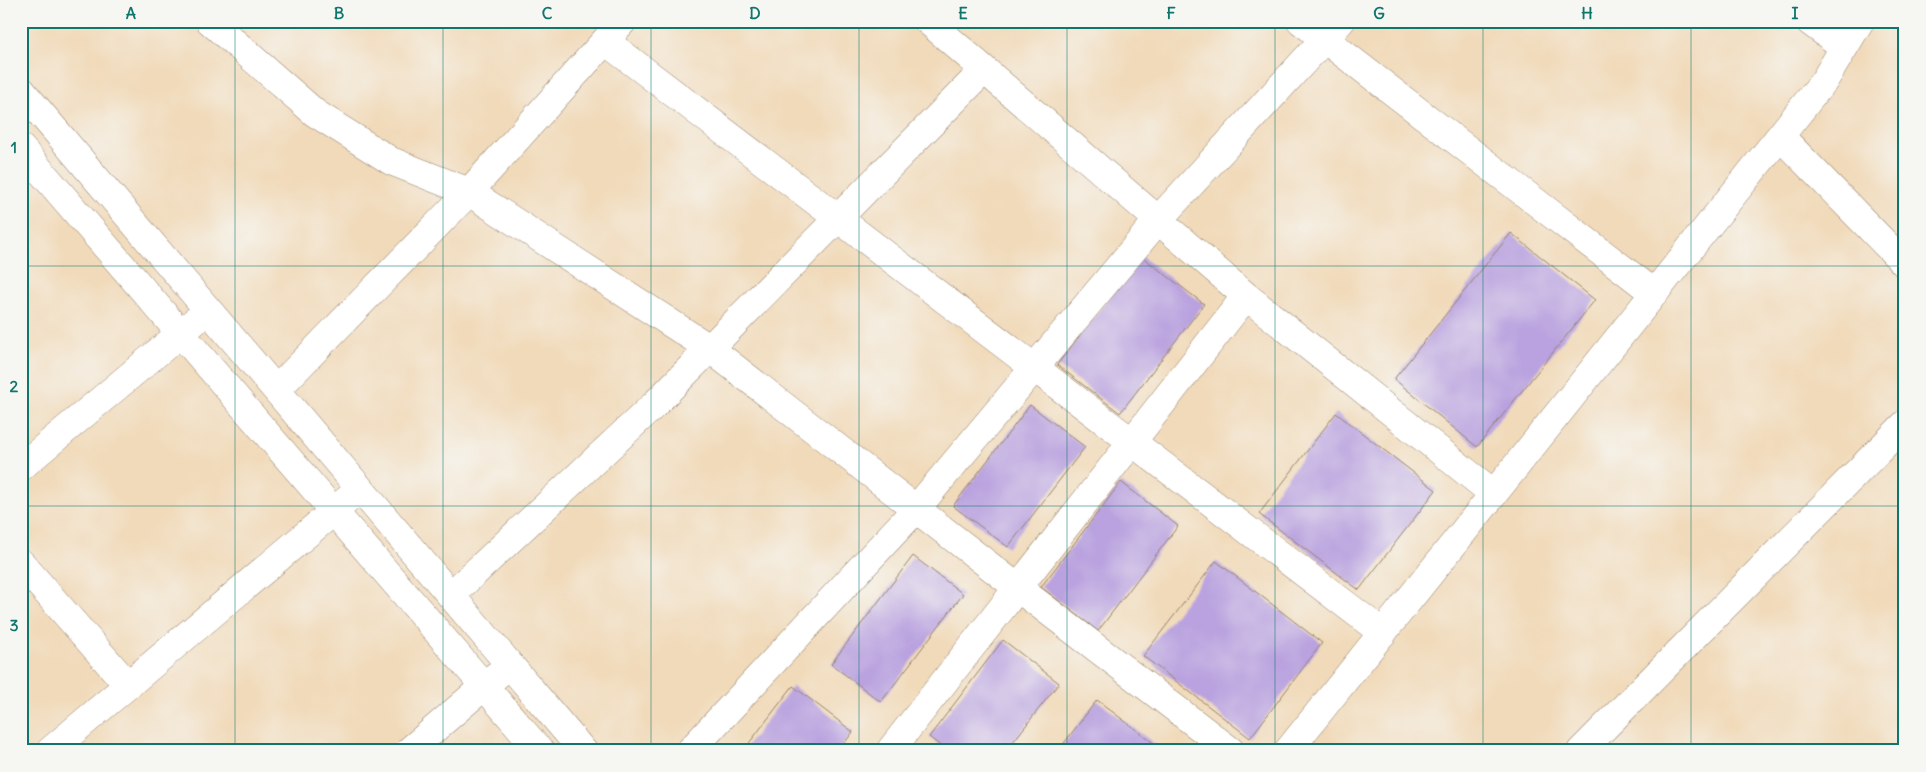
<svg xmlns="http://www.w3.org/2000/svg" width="1926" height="772" font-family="Delius,sans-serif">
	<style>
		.building { fill: #b9a2df }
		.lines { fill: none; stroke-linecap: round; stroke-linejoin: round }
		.minor-casing { stroke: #96826c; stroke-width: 29 }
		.minor { stroke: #fff; stroke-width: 28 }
		.grid { fill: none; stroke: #0f766e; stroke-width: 1; stroke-opacity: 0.55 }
		.neatline { fill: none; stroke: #0f766e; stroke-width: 2 }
		.grid-label { font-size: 16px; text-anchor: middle; font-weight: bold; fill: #0f766e }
	</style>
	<rect width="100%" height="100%" fill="#f6f6f2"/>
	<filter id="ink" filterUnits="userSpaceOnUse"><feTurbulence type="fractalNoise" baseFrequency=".02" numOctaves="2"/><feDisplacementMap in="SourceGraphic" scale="10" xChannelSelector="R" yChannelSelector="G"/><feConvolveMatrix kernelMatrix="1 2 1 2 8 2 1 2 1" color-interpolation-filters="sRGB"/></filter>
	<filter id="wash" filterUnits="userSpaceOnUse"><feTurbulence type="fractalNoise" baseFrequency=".0096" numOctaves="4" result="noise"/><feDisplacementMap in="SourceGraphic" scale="20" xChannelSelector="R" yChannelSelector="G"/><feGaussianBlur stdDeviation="1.12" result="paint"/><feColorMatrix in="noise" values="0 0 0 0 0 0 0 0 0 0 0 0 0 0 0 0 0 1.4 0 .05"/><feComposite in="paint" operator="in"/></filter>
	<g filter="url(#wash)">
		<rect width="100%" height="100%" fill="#f1daba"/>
		<g id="blocks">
			<!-- building -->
			<path class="building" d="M1511 233 1595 300 1477 447 1394 379Z
				M1141 256 1204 304 1120 413 1057 365Z
				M1030 405 1085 447 1008 547 953 506Z
				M1336 413 1436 490 1359 590 1259 514Z
				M1121 482 1178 526 1098 631 1041 587Z
				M913 556 963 594 881 702 831 664Z
				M1216 561 1322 643 1250 738 1143 656Z
				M1003 640 1059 683 1006 751H947L929 737Z
				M793 686 853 732 838 751H743Z
				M1097 700 1164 751H1058Z"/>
		</g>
	</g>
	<g filter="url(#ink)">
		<use href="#blocks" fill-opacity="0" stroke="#96826c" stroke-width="1"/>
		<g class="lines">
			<!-- minor casing -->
			<g class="minor-casing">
				<path id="minor" d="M210 21 315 113 391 161 469 192 709 348 1018 588 1231 751
					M928 21 1246 296 1494 494
					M1301 21 1654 293
					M1809 21 1844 47
					M605 41 1383 633
					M21 90 583 751
					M1780 136 1905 264
					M21 148 540 751
					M277 389 469 192 623 21
					M21 467 194 322
					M21 563 128 685
					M451 595 654 405 984 70
					M50 751 347 500
					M409 751 497 675
					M690 751 916 509 1158 220 1341 21
					M890 751 1246 296
					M1288 751 1824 81 1860 21
					M1581 751 1905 424"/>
			</g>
			<!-- minor -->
			<use href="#minor" class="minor"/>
		</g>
	</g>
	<!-- grid -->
	<path class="grid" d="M235 21V751M443 21V751M651 21V751M859 21V751M1067 21V751M1275 21V751M1483 21V751M1691 21V751M21 266H1905M21 506H1905"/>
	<!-- margin -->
	<rect width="1926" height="772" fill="none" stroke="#f6f6f2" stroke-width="55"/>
	<rect x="28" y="28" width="1870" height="716" class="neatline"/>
	<g class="grid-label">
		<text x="131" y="19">A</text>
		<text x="339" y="19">B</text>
		<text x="547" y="19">C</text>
		<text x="755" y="19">D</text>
		<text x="963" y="19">E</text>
		<text x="1171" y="19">F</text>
		<text x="1379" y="19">G</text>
		<text x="1587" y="19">H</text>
		<text x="1795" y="19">I</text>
		<text x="14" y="153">1</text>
		<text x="14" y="392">2</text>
		<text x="14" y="631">3</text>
	</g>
</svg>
